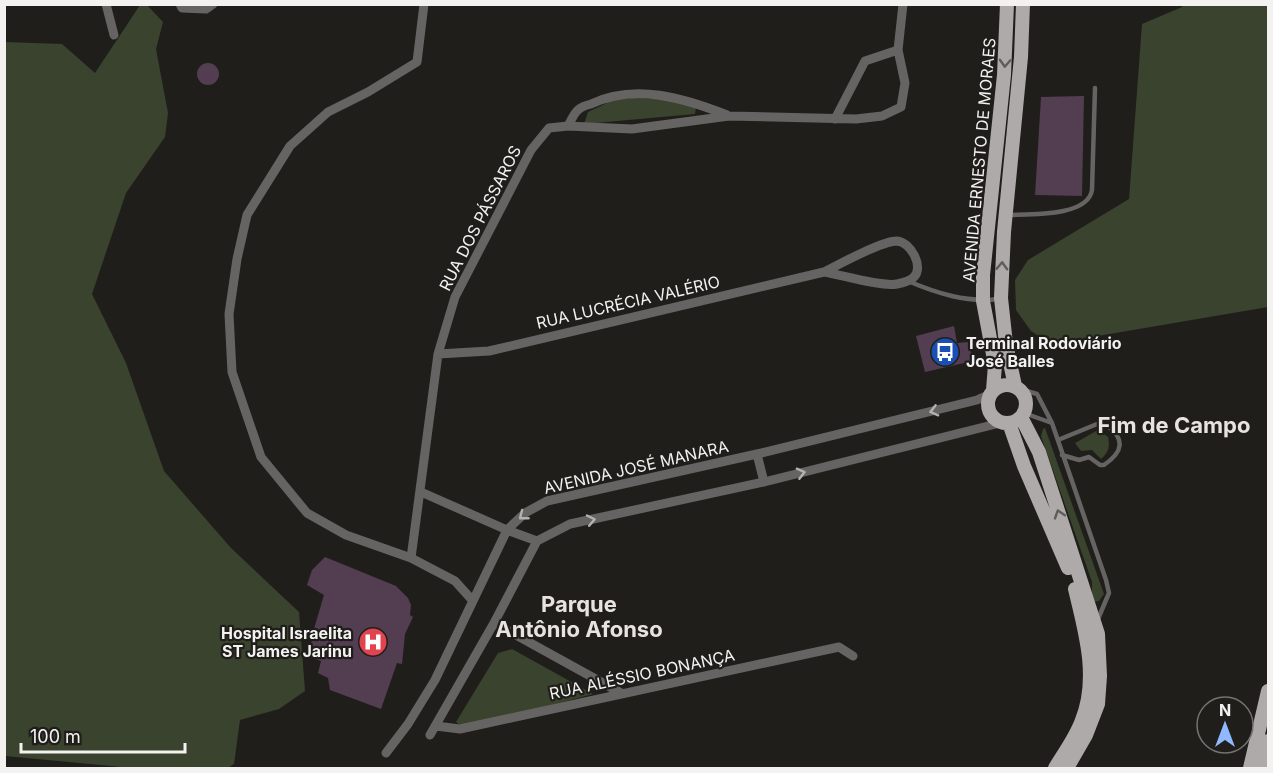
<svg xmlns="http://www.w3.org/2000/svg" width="1273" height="773" font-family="Inter,sans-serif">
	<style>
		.green { fill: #3a432d }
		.building { fill: #533d51 }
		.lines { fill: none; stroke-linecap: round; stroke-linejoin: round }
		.service { stroke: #666463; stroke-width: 4.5 }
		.minor { stroke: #666463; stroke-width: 9 }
		.primary { stroke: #aeaaa9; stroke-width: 14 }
		.oneway { stroke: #605d5b }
		.oneway2 { stroke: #b4b2b1 }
		.labels { text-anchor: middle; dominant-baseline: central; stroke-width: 4.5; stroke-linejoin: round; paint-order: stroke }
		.street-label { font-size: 16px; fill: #f3f2f0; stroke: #201e1b }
		.poi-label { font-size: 16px; font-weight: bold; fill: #f3f2f0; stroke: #201e1b; text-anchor: start }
		.district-label { font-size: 22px; font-weight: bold; fill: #e7e4e0; stroke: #201e1b }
	</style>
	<rect width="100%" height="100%" fill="#201e1b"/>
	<!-- green -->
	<path class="green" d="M140 5H147L163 22 156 49 168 113 165 137 126 193 92 294 126 363 164 471 231 548 299 612 305 691 279 709 240 720 234 764 228 768H132L5 756V42L62 44 95 73Z
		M1183 5H1268V307L1051 344 1031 331 1016 310 1015 280 1028 260 1129 199 1142 24 1182 7Z
		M632 98 668 99 696 107 695 114 584 124 588 112 613 100Z
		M1045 428 1104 594 1099 601 1092 602V582L1041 436 1043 429Z
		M1098 430 1108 437C1110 446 1109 452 1101 459L1092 450 1081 451 1075 443Z
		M512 649 593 694 464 728 456 722 498 653Z"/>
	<!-- building -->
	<path class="building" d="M197 74a11 11 0 1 1 22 0a11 11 0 1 1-22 0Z
		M1084 96 1082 196 1035 195 1041 97Z
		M954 326 957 343 969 342 973 361 925 372 916 336Z
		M325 557 396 586 408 598 411 605 410 615 413 617 405 634 402 664 397 663 381 709 330 690 328 678 318 673 321 661 308 656V649L316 633 313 632 324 595 307 585 312 570Z"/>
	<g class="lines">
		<!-- service -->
		<path class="service" d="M1008 215C1029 214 1088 217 1092 190L1095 88
			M908 281C936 293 967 303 998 299
			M1020 389 1037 394 1052 423 1106 580 1109 593 1098 619
			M1024 413 1052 423
			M1058 440 1097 424 1106 425C1126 439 1123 452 1104 465H1100L1089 457 1079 460 1062 455"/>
		<!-- minor -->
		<path class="minor" d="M106 4 114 35
			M180 4 182 8 206 9 213 4
			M424 4 417 62 368 92 328 112 290 146 247 215 237 259 229 314 232 372 261 457 307 513 346 535 411 558 455 581 473 601
			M835 119 865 61 898 50
			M568 126C571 121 574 113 578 110 581 107 587 105 591 104 635 83 684 98 727 115
			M438 354 489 351 824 272C840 264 881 241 897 241 911 242 924 267 914 277 910 281 902 283 897 284 881 287 842 275 824 272
			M757 454 764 482
			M421 492 507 530 537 541
			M411 558 438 354 455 297 531 150 549 128 568 126 632 129 729 116 856 119 882 116 901 107 905 83 898 50 903 4
			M494 623 621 693
			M436 726 460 729 839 647 853 656
			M430 735 494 623 537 541 570 524 764 482 1004 422
			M386 753 408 724 435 680 507 530 525 513 547 501 757 454 977 400 990 394"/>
		<!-- primary -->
		<path class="primary" d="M988 404a19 19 0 1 1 38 0a19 19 0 1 1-38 0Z
			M1015 386 1006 344 1001 298 1004 232 1021 57 1023 4
			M993 390 995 365 983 301V275L1004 75 1007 4
			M1021 417 1039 452 1098 634 1100 676 1098 704 1086 735 1067 768
			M1009 423 1024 466 1068 568
			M1055 768C1064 753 1076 737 1082 720 1099 677 1085 631 1075 589
			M1250 768 1268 691
			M1261 768 1268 741"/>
	</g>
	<!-- one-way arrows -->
	<defs><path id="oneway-chevron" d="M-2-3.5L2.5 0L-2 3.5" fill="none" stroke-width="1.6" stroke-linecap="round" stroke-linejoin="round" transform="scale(1.5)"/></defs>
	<g class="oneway">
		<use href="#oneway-chevron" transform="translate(1005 63) rotate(93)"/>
		<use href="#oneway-chevron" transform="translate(1002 266) rotate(-88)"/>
		<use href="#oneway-chevron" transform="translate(1059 514) rotate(-108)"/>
	</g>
	<g class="oneway2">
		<use href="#oneway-chevron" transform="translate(934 411) rotate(166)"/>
		<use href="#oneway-chevron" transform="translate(801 473) rotate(-14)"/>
		<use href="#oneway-chevron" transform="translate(523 516) rotate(142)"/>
		<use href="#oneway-chevron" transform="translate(591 520) rotate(-12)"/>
	</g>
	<!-- icons -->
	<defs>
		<g id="bus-disc" transform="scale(1.5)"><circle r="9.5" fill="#1a4fb4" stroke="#201e1b"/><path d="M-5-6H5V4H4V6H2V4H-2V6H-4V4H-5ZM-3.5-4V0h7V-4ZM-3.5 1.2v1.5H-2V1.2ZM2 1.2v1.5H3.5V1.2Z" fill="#fff"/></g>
		<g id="hospital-disc" transform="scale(1.5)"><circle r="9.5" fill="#e0444e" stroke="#201e1b"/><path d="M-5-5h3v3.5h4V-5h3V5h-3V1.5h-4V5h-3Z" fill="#fff"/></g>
	</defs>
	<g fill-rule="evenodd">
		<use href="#bus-disc" x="945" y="352"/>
		<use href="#hospital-disc" x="373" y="642"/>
	</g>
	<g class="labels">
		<!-- street labels -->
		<g class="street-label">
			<text transform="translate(979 160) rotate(-85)">AVENIDA ERNESTO DE MORAES</text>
			<text transform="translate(480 218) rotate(-63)">RUA DOS PÁSSAROS</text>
			<text transform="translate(628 302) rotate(-13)">RUA LUCRÉCIA VALÉRIO</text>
			<text transform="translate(636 467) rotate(-13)">AVENIDA JOSÉ MANARA</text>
			<text transform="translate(642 674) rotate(-12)">RUA ALÉSSIO BONANÇA</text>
		</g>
		<!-- poi labels -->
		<g class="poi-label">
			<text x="966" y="343">Terminal Rodoviário<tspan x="966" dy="18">José Balles</tspan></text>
			<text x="352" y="633" text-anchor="end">Hospital Israelita<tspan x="352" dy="18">ST James Jarinu</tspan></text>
		</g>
		<!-- district labels -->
		<g class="district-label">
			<text x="1174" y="425">Fim de Campo</text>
			<text x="579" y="604">Parque<tspan x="579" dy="25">Antônio Afonso</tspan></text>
		</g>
	</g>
	<!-- border -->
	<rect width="1273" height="773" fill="none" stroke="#f3f2f0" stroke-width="12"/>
	<!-- north arrow -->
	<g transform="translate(1225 725)"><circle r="28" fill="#201e1b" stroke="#747370" stroke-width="1.5"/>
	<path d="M0-4.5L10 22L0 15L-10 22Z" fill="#90b8fd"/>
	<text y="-9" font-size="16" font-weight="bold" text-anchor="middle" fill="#f3f2f0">N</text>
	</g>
	<!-- scale -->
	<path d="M21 743v9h164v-9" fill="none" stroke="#f3f2f0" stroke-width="3"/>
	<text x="30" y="743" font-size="18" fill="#f3f2f0" stroke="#201e1b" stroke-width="4.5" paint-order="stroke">100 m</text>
</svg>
